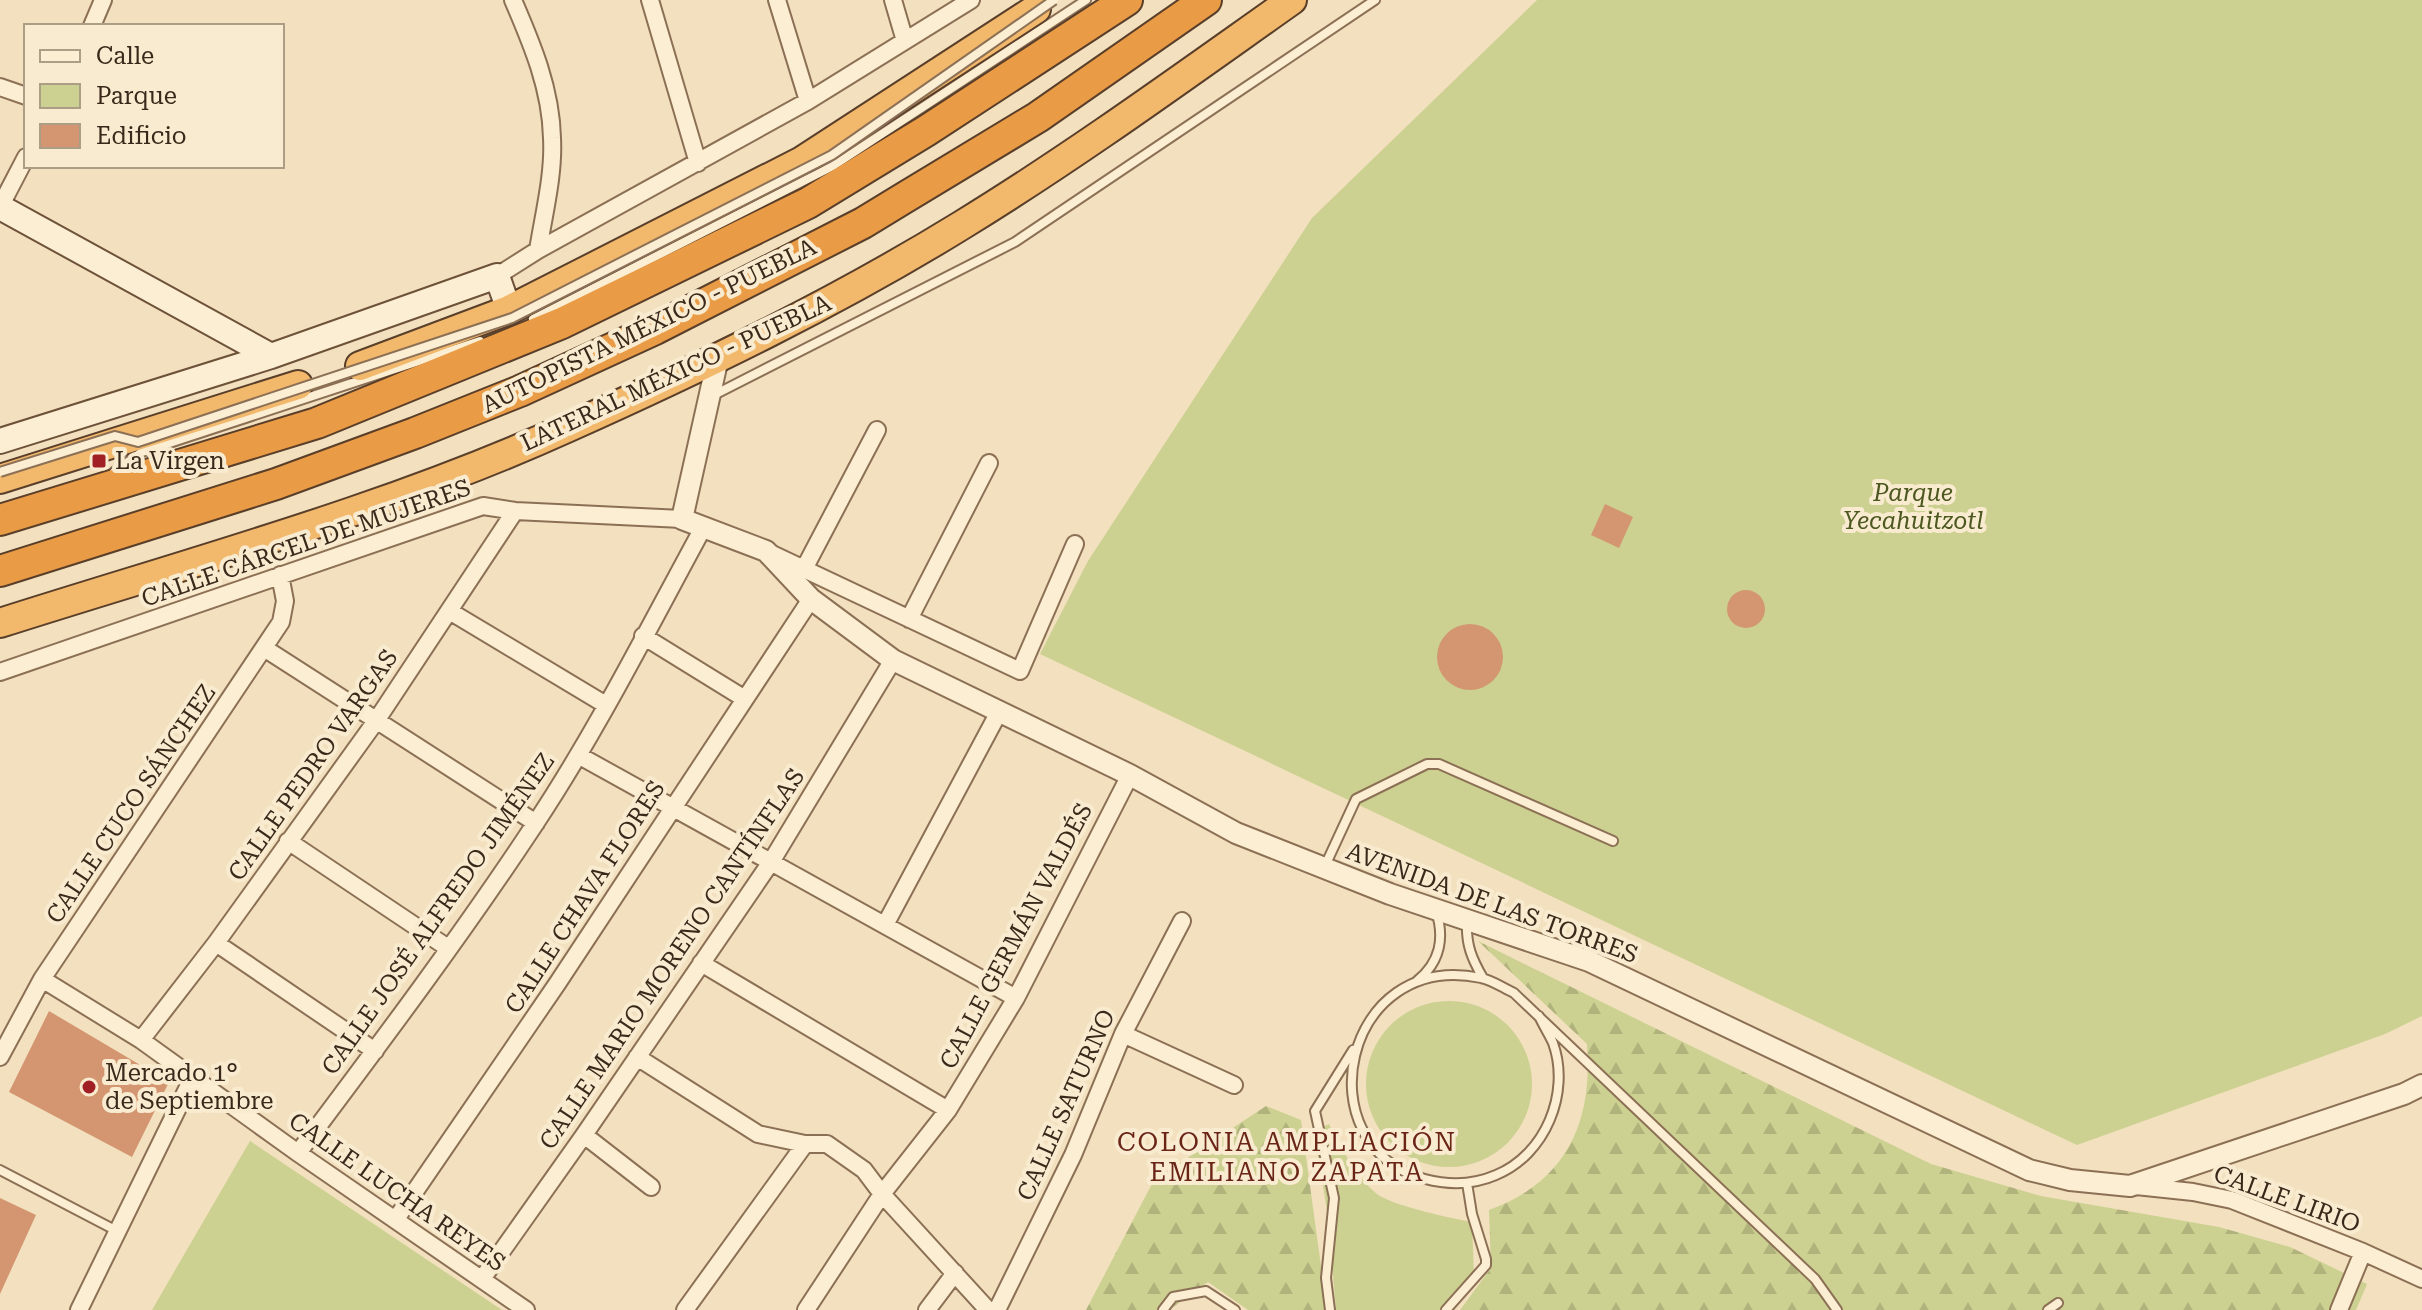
<svg xmlns="http://www.w3.org/2000/svg" width="2422" height="1310" font-family="'Roboto Serif',serif">
	<style>
		.green { fill: #ccd191 }
		.forest { fill: url(#forest-firs) }
		.building { fill: #d39670 }
		.lines { fill: none; stroke-linecap: round; stroke-linejoin: round }
		.service-casing { stroke: #8c7055; stroke-width: 12 }
		.minor-casing { stroke: #8c7055; stroke-width: 20 }
		.tertiary-casing { stroke: #8c7055; stroke-width: 24 }
		.secondary-casing { stroke: #6d5139; stroke-width: 28 }
		.trunk-casing { stroke: #593e2a; stroke-width: 32 }
		.motorway-casing { stroke: #593e2a; stroke-width: 34 }
		.service { stroke: #fceed2; stroke-width: 8 }
		.minor { stroke: #fceed2; stroke-width: 16 }
		.tertiary { stroke: #fceed2; stroke-width: 20 }
		.secondary { stroke: #fceed2; stroke-width: 24 }
		.trunk { stroke: #f2b86c; stroke-width: 28 }
		.motorway { stroke: #ea9b46; stroke-width: 30 }
		.service-bridge-casing { stroke: #8c7055; stroke-width: 12; stroke-linecap: butt }
		.service-bridge { stroke: #fceed2; stroke-width: 8 }
		.poi-dot { fill: #a02026; stroke: #f8ebcf; stroke-width: 3 }
		.labels { text-anchor: middle; dominant-baseline: central; stroke-width: 8; stroke-linejoin: round; paint-order: stroke }
		.street-label { font-size: 24px; fill: #3a291b; stroke: #f8ebcf }
		.poi-label { font-size: 24px; fill: #3a291b; stroke: #f8ebcf; text-anchor: start }
		.park-label { font-size: 24px; font-style: italic; fill: #4c5820; stroke: #f8ebcf }
		.neighbourhood-label { font-size: 26px; letter-spacing: 2px; fill: #6a2517; stroke: #f8ebcf }
	</style>
	<defs>
		<pattern id="forest-firs" width="22" height="20" patternUnits="userSpaceOnUse" patternTransform="scale(2)"><rect width="22" height="20" fill="#ccd191"/><path d="M5 1l3.5 6h-7zM16 11l3.5 6h-7z" fill="#b0b37c"/></pattern>
	</defs>
	<rect width="100%" height="100%" fill="#f2e0be"/>
	<!-- green -->
	<path class="green" d="M1537 0H2422V1016L2385 1034 2077 1145 1040 654 1088 561 1312 218Z
		M1366 1084a83 83 0 1 1 166 0a83 83 0 1 1-166 0Z
		M1329 1124C1339 1145 1361 1184 1380 1196 1399 1207 1450 1218 1472 1222L1474 1278 1440 1310H1336L1328 1217 1314 1131Z
		M250 1141 502 1310H152Z"/>
	<!-- forest -->
	<path class="forest" d="M1478 941 1931 1164 2041 1196 2219 1227 2290 1247 2367 1284 2356 1310H1460L1491 1268 1489 1210C1567 1182 1593 1122 1587 1044Z
		M1266 1106 1301 1120 1327 1310H1248L1208 1282 1169 1310H1086L1154 1180Z"/>
	<!-- building -->
	<path class="building" d="M1605 504 1633 517 1619 548 1591 535Z
		M1727 609a19 19 0 1 1 38 0a19 19 0 1 1-38 0Z
		M1437 657a33 33 0 1 1 66 0a33 33 0 1 1-66 0Z
		M49 1011 169 1082 132 1157 9 1092Z
		M0 1198 36 1215 0 1294Z"/>
	<g class="lines">
		<!-- service casing -->
		<g class="service-casing">
			<path id="service" d="M533 319 833 166 1086 0
				M714 395 1015 242 1375 0
				M114 472 142 452 480 341
				M1324 868 1356 799 1427 764H1439L1613 841
				M1467 923C1466 945 1472 959 1483 978
				M1417 981C1440 962 1445 939 1436 911
				M1539 1016C1543 1025 1549 1034 1553 1043 1571 1093 1545 1155 1496 1175 1473 1185 1448 1185 1425 1179 1302 1146 1343 949 1481 978 1492 980 1503 988 1514 993L1815 1279 1837 1310
				M0 1170 117 1231
				M1163 1310 1173 1297 1206 1291 1235 1310
				M1330 1310 1326 1278 1334 1198 1315 1111 1353 1050
				M1446 1310 1486 1265V1259L1472 1214 1467 1183
				M2048 1310 2058 1303"/>
		</g>
		<!-- minor casing -->
		<g class="minor-casing">
			<path id="minor" d="M513 0C532 44 551 89 552 138 554 174 544 213 538 250
				M650 0 698 163
				M777 0 808 101
				M893 0 905 41
				M92 26 103 0
				M0 87 26 96
				M0 207 26 157
				M497 276 538 250 808 101 971 0
				M770 553 1020 671 1075 544
				M804 569 877 430
				M451 612 606 705
				M909 619 989 463
				M643 636 745 699
				M264 648 536 823
				M0 672 483 506 515 511 682 519
				M578 755 1016 998
				M288 841 448 948
				M885 925 1000 710
				M216 943 375 1051
				M701 963 948 1110
				M42 979 141 1040 298 1153 526 1310
				M1123 1034 1234 1085
				M141 1040 216 943 376 721 515 511
				M0 1057 42 979 281 622 285 601 280 575
				M637 1057 758 1134 805 1144H827L864 1170 882 1194 988 1310
				M584 1135 651 1187
				M298 1153C379 1045 461 936 535 824 598 729 649 627 703 528
				M2136 1186 2193 1192 2232 1200 2363 1252 2422 1279
				M396 1219 557 984 811 599
				M482 1279 584 1135 771 862 893 660
				M79 1310 193 1077
				M685 1310 805 1144
				M806 1310 882 1194 948 1110 1016 998 1130 775
				M927 1310 955 1273
				M997 1310 1073 1155 1123 1034 1182 921
				M2339 1310 2363 1252"/>
		</g>
		<!-- tertiary casing -->
		<g class="tertiary-casing">
			<path id="tertiary" d="M718 358 682 519 766 551 811 599 893 660 1130 775 1236 833 1390 894 1589 961 2029 1170 2070 1180 2130 1186 2404 1094 2422 1085"/>
		</g>
		<!-- secondary casing -->
		<g class="secondary-casing">
			<path id="secondary" d="M0 207 271 356
				M0 441 271 356 497 276 509 310"/>
		</g>
		<!-- trunk casing -->
		<g class="trunk-casing">
			<path id="trunk" d="M360 366 509 310 802 161 1036 9
				M0 479 298 385
				M0 623C191 562 386 510 569 427 703 367 837 302 962 225 1076 155 1183 77 1292 0"/>
		</g>
		<!-- motorway casing -->
		<g class="motorway-casing">
			<path id="motorway" d="M0 520 317 423 562 323 808 203 926 131 1127 0
				M0 571 276 484 415 433 520 391 655 329 863 223 904 198 1038 117 1206 0"/>
		</g>
		<!-- service -->
		<use href="#service" class="service"/>
		<!-- minor -->
		<use href="#minor" class="minor"/>
		<!-- tertiary -->
		<use href="#tertiary" class="tertiary"/>
		<!-- secondary -->
		<use href="#secondary" class="secondary"/>
		<!-- trunk -->
		<use href="#trunk" class="trunk"/>
		<!-- motorway -->
		<use href="#motorway" class="motorway"/>
		<!-- service-bridge casing -->
		<g class="service-bridge-casing">
			<path id="service-bridge" d="M0 472 115 436 138 442 512 318 832 155 1054 0"/>
		</g>
		<!-- service-bridge -->
		<use href="#service-bridge" class="service-bridge"/>
	</g>
	<!-- markers -->
	<g class="poi-dot">
		<rect x="91" y="453" width="16" height="16" rx="4"/>
		<circle cx="89" cy="1087" r="8"/>
	</g>
	<g class="labels">
		<!-- street labels -->
		<g class="street-label">
			<text transform="translate(649 326) rotate(-26)">AUTOPISTA MÉXICO - PUEBLA</text>
			<text transform="translate(676 373) rotate(-25)">LATERAL MÉXICO - PUEBLA</text>
			<text transform="translate(306 543) rotate(-19)">CALLE CÁRCEL DE MUJERES</text>
			<text transform="translate(313 765) rotate(-55)">CALLE PEDRO VARGAS</text>
			<text transform="translate(131 804) rotate(-56)">CALLE CUCO SÁNCHEZ</text>
			<text transform="translate(585 897) rotate(-57)">CALLE CHAVA FLORES</text>
			<text transform="translate(1492 903) rotate(20)">AVENIDA DE LAS TORRES</text>
			<text transform="translate(438 914) rotate(-55)">CALLE JOSÉ ALFREDO JIMÉNEZ</text>
			<text transform="translate(1016 936) rotate(-62)">CALLE GERMÁN VALDÉS</text>
			<text transform="translate(672 959) rotate(-56)">CALLE MARIO MORENO CANTÍNFLAS</text>
			<text transform="translate(1066 1105) rotate(-66)">CALLE SATURNO</text>
			<text transform="translate(397 1192) rotate(35)">CALLE LUCHA REYES</text>
			<text transform="translate(2287 1199) rotate(20)">CALLE LIRIO</text>
		</g>
		<!-- poi labels -->
		<g class="poi-label">
			<text x="115" y="461">La Virgen</text>
			<text x="105" y="1073">Mercado 1°<tspan x="105" dy="28">de Septiembre</tspan></text>
		</g>
		<!-- park labels -->
		<g class="park-label">
			<text x="1913" y="493">Parque<tspan x="1913" dy="28">Yecahuitzotl</tspan></text>
		</g>
		<!-- neighbourhood labels -->
		<g class="neighbourhood-label">
			<text x="1287" y="1142">COLONIA AMPLIACIÓN<tspan x="1287" dy="30">EMILIANO ZAPATA</tspan></text>
		</g>
	</g>
	<!-- legend -->
	<rect x="24" y="24" width="260" height="144" fill="#f8ebcf" stroke="#ac9d87" stroke-width="2"/>
	<rect x="40" y="50" width="40" height="12" fill="#fceed2" stroke="#ac9d87" stroke-width="2"/>
	<text x="96" y="64" font-size="24" fill="#3a291b">Calle</text>
	<rect x="40" y="84" width="40" height="24" fill="#ccd191" stroke="#ac9d87" stroke-width="2"/>
	<text x="96" y="104" font-size="24" fill="#3a291b">Parque</text>
	<rect x="40" y="124" width="40" height="24" fill="#d39670" stroke="#ac9d87" stroke-width="2"/>
	<text x="96" y="144" font-size="24" fill="#3a291b">Edificio</text>
</svg>
